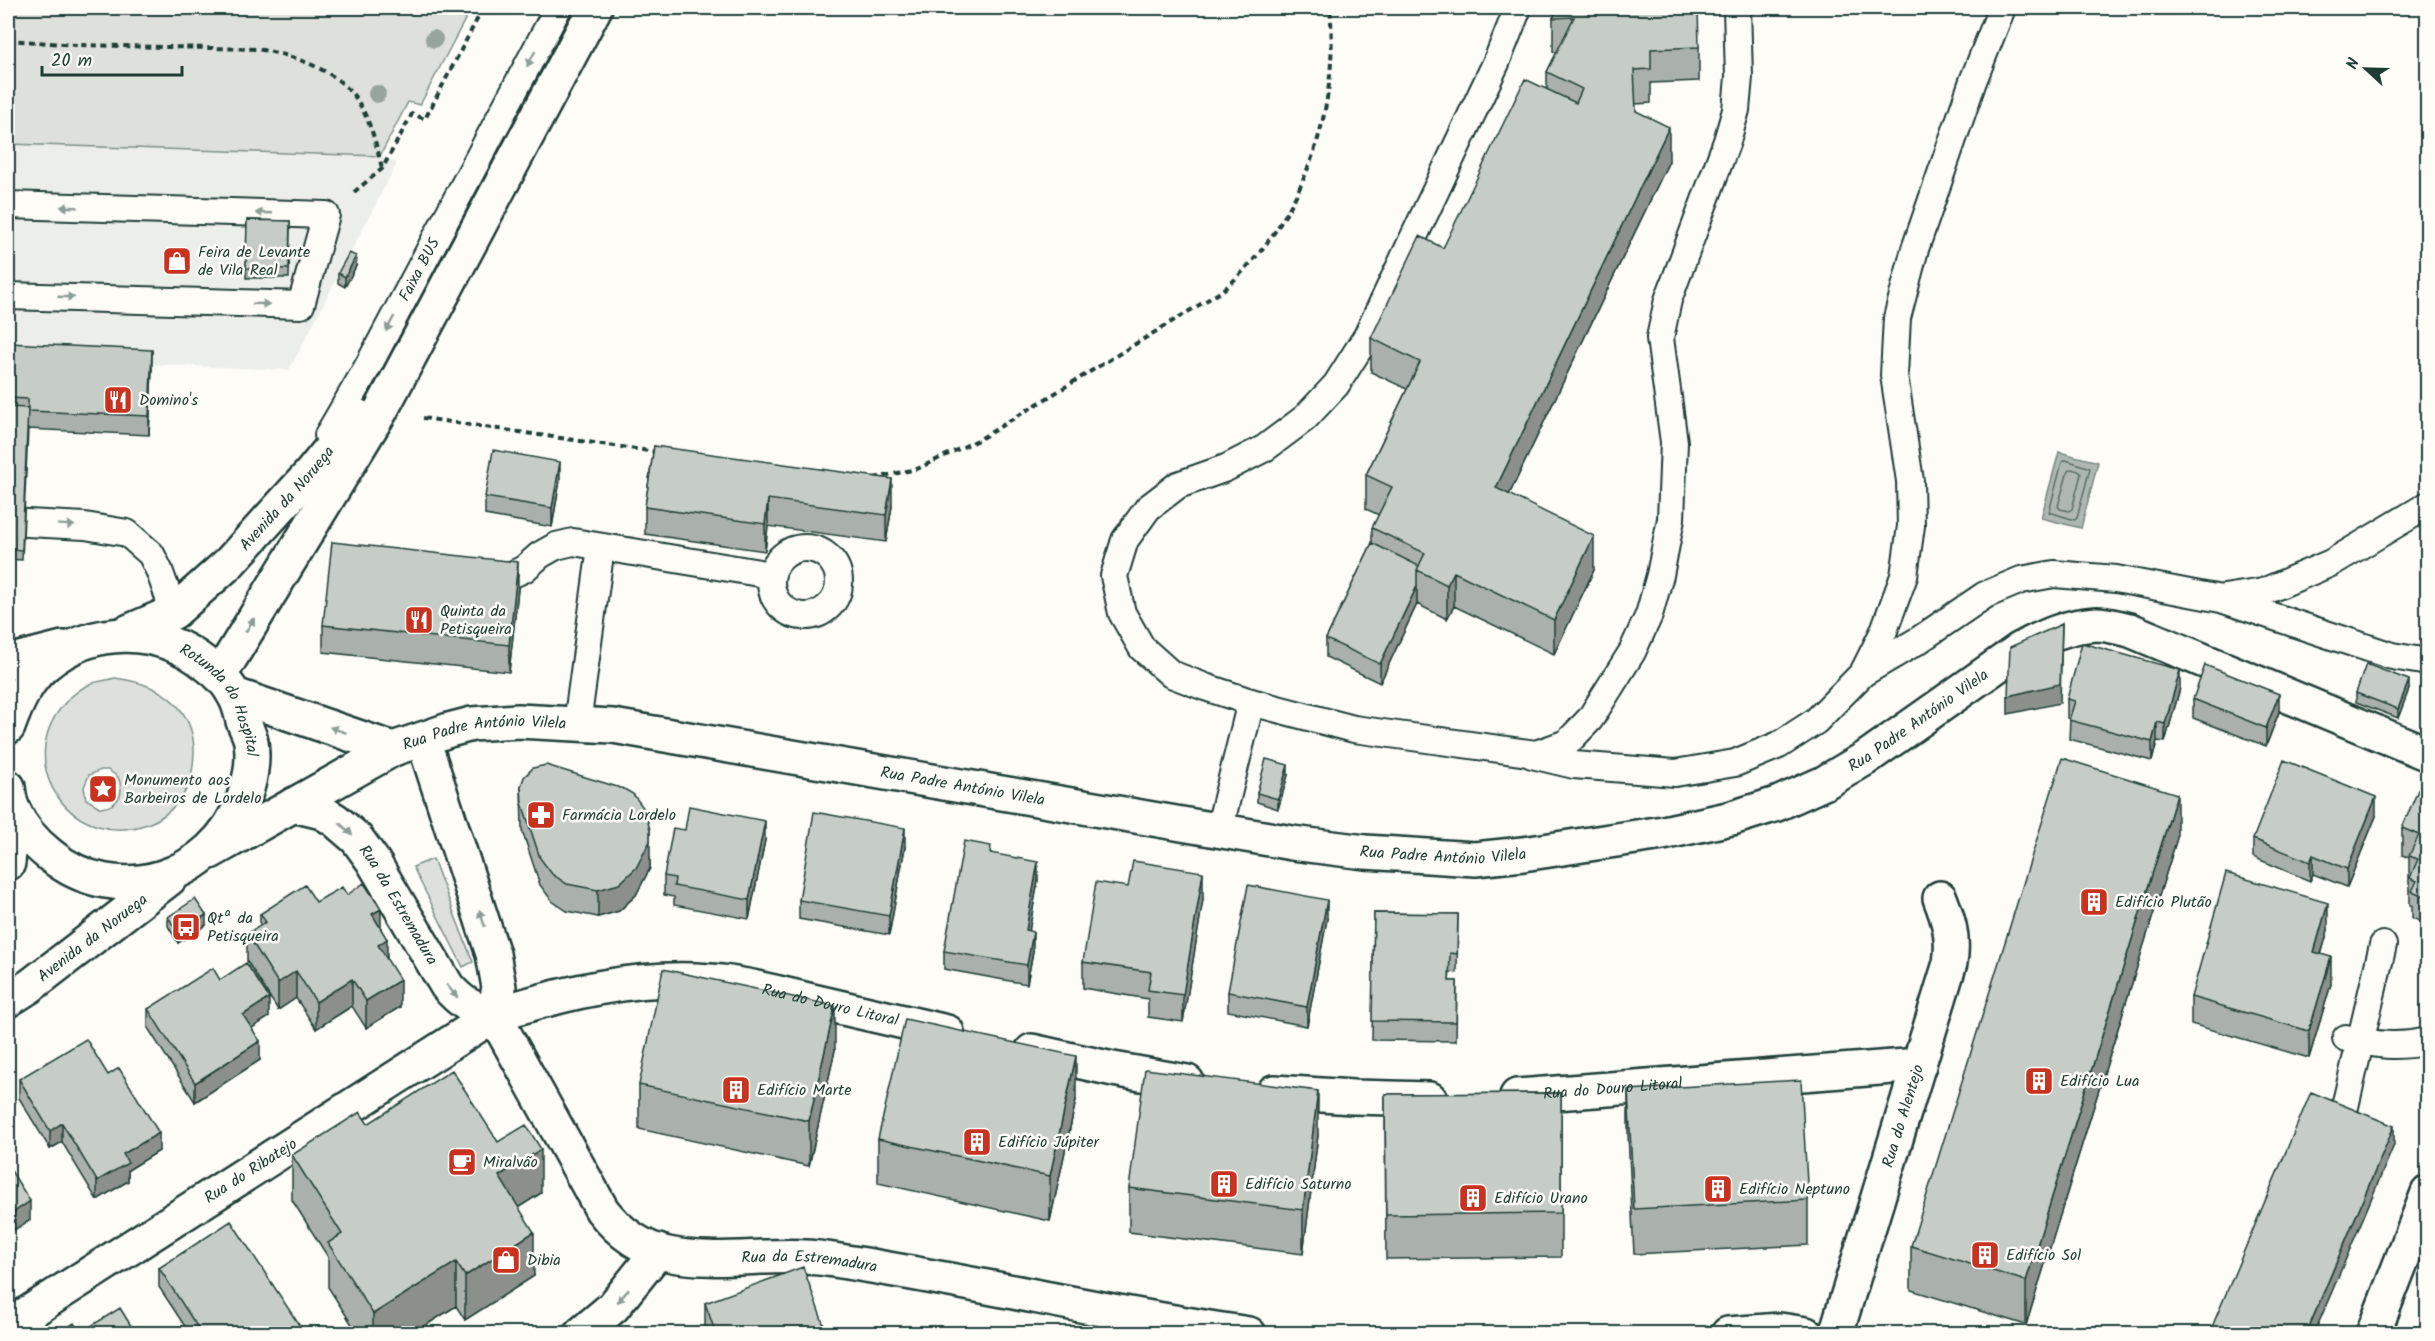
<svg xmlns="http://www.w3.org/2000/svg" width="2435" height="1341" font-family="Kalam,sans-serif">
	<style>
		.built { fill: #eceee9 }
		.green { fill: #dde0db; stroke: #7e8e88; stroke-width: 1.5; fill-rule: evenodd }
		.water { fill: #aeb8b1; stroke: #75877f; stroke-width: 1.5 }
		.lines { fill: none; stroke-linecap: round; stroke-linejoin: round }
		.shore { stroke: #586e66; stroke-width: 1.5 }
		.lane-casing { stroke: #1f3d34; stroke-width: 30 }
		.street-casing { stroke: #1f3d34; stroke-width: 38 }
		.secondary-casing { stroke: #1f3d34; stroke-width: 38 }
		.path { stroke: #1f3d34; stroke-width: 4; stroke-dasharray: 6 4.5; stroke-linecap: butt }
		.lane { stroke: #fdfcf7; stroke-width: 26 }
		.street { stroke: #fdfcf7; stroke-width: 33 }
		.secondary { stroke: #fdfcf7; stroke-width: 33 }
		.tree { fill: #98a59e }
		.wall { fill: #aab0ab; stroke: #1f3d34; stroke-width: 1.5 }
		.shaded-wall { fill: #8b908b; stroke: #1f3d34; stroke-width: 1.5 }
		.building { fill: #c6cdc7; stroke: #1f3d34; stroke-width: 1.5 }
		.oneway { fill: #8e9c96 }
		.labels { text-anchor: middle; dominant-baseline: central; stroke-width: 5; stroke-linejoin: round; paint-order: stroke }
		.poi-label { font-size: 16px; fill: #1f3d34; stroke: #fdfcf7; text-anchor: start }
		.street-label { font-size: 16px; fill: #1f3d34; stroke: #fdfcf7 }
	</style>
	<rect width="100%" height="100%" fill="#fdfcf7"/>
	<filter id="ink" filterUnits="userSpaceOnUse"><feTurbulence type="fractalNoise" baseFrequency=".0167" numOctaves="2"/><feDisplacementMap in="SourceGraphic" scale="12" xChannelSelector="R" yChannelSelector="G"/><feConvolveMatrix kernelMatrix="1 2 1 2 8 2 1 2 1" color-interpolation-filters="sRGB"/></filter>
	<g filter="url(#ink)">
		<!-- built -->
		<path class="built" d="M8 144 380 156 397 163 289 370 8 358Z"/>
		<!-- green -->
		<path class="green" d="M8 8H471L420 105 408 102 380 156 8 144Z
			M115 678C172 685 204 718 191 777 186 797 168 816 150 823 74 853 11 766 64 704 71 696 82 687 93 683 100 681 108 680 115 678ZM101 770H108L118 777C125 793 119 806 101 808L86 799 84 787 89 775Z
			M433 859 473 962 463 967 413 867Z"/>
		<!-- water -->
		<path class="water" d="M2059 452 2098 462 2081 528 2041 518Z"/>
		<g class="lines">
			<!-- shore -->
			<path class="shore" d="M2066 460 2090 468 2077 518 2075 520 2049 512 2062 462Z
				M2071 469 2079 471 2081 474 2072 509 2069 511 2060 509 2058 506 2068 471Z"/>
			<!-- lane casing -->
			<g class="lane-casing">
				<g id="lane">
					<path d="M1518 8 1496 63 1367 336 1336 385 1305 418 1265 448 1226 468 1178 485 1148 508 1125 540 1114 576 1122 613 1142 648 1171 674 1205 687 1251 702 1354 729 1536 754 1567 743 1590 719 1632 652 1649 615 1660 575 1671 519 1674 442 1660 338 1668 300 1727 141 1736 110 1739 77 1737 8"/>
					<path d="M8 205 326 215 301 305 8 296"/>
					<path id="s1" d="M328 435 367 368 558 8"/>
					<path d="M8 522 85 526 127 533 151 554 159 570 174 612"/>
					<circle cx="805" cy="582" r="34"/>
					<path d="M484 575H511L524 569 540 555 556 546 573 542 771 575"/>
					<path d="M2224 598 2263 592 2331 563 2428 505"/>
					<path d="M1863 673 1919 640 1985 595 2021 580 2054 574 2116 579 2221 599 2392 656 2428 662"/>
					<path d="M577 724 601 547"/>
					<path d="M1532 755 1574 765 1675 773 1735 763 1779 745 1816 721 1863 673 1883 633 1904 576 1911 526 1910 481 1894 375 1897 318 1915 249 1973 81 2002 8"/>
					<path d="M1219 830 1251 702"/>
					<path d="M2346 1038C2374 1045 2399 1048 2428 1041"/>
					<path d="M2343 1115 2383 945"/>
				</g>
			</g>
			<!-- street casing -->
			<g class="street-casing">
				<g id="street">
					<path id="s2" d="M423 739 493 954 499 987 494 1015 602 1210C619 1232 640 1248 668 1254 717 1265 776 1251 827 1259 969 1280 1108 1314 1249 1334"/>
					<path id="s3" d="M293 805 322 812 335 820 357 839 373 861 447 986C461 1003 474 1010 494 1015"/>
					<path d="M1032 1051 1113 1069 1187 1082"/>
					<path d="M1274 1092 1353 1097 1430 1099"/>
					<path id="s4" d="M1517 1096 1919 1065"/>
					<path id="s5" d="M8 1326 494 1015C563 993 637 975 710 981 742 983 773 992 804 999 851 1010 899 1021 947 1032"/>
					<path d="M581 1334 613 1307 658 1251"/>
					<path d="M1728 1334 1780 1330 1806 1334"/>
					<path id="s6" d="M1836 1334 1950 963C1954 938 1949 921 1940 898"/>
				</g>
			</g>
			<!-- secondary casing -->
			<g class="secondary-casing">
				<g id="secondary">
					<path id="s7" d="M123 634 174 612 229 563 311 473 357 416"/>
					<path d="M8 662 63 648"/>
					<path d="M220 675 380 412 595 8"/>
					<path d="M235 695 393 749"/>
					<path id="s8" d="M8 727C16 705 26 681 45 665 93 625 159 626 207 665 218 673 228 683 234 695 239 703 241 713 243 721 246 728 250 735 251 742 254 761 250 783 243 800 213 879 117 910 50 855 35 843 21 828 13 809 10 803 9 795 8 787"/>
					<path id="s9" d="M210 852 393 749 449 730 472 724 518 721 613 726 1292 843 1365 852 1475 859 1523 854 1663 833 1732 818 1777 804 1824 783 1866 758 2019 650C2043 637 2068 625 2097 624 2107 624 2119 628 2130 630L2428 754"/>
					<path d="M8 863 13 810"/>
					<path id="s10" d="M8 1000 30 986 169 879"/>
					<path d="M2373 1334 2428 1193"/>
				</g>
			</g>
			<!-- path -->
			<path class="path" d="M1247 8V9
				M8 40 76 45 256 49C290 54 337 69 357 100 370 120 377 146 382 169
				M354 192 382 169 412 114 425 119 483 8
				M423 418 656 452
				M874 478 917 469 980 439 1222 291C1303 222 1340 112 1330 8"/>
			<!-- lane -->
			<use href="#lane" class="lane"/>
			<!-- street -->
			<use href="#street" class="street"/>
			<!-- secondary -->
			<use href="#secondary" class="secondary"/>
		</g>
		<!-- trees -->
		<g class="tree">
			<circle cx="434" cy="39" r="9"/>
			<circle cx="377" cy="94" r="9"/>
		</g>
		<!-- wall -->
		<path class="wall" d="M1558 8 1699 47V81L1651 83V103L1635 104 1636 111 1669 161 1509 495 1594 570 1554 654 1454 606 1447 619 1417 604 1380 683 1326 657V639L1372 543V528L1379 515 1366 509V475L1407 389 1371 372V338L1443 248 1547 89V72L1557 52H1553V18Z
			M247 220 290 221 289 278H246Z
			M356 266 345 287 338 283V273Z
			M8 343 152 368 149 435 28 429 22 560 8 559Z
			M654 446 892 506 886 542 768 526 765 551 645 534V507Z
			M560 480 552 527 485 515V497Z
			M518 589 509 672 323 652V625Z
			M2180 688 2165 742 2157 741 2152 761 2069 739 2070 719 2067 718V699Z
			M2409 689 2398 718 2356 702V693Z
			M2193 699 2279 712 2266 746 2193 718Z
			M1288 775 1278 809 1257 802V793Z
			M2427 778V924L2412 918V905H2410V883H2409V858L2402 855V828Z
			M521 786 650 857V868L636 895 619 911 598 917 567 911 552 901 540 885 522 830Z
			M2376 816 2347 887 2313 874 2310 881 2253 857V839Z
			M685 830 765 840 749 919 674 905V897L664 895V876Z
			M2177 838 2026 1325 1911 1290V1246Z
			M905 847 889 935 799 919V900Z
			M991 853 1038 880 1029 931 1033 951 1027 984 944 969V951Z
			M347 895 381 928 387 960 400 1007 366 1028 352 1006 316 1029 296 998 278 1010 247 961V934L260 925V914L316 902Z
			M1203 899 1183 1022 1148 1017V999L1083 988V962Z
			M1374 913 1458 914 1457 973 1450 972 1449 981H1457L1456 1041 1372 1040Z
			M168 917 206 925 178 943 168 926Z
			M1327 919 1307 1026 1228 1011V992Z
			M2328 930 2321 955 2331 984 2309 1058 2191 1024V997Z
			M220 980 269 1017 251 1028 260 1060 195 1102 148 1028V1009Z
			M835 1050 809 1166 639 1129V1085Z
			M108 1075 159 1151 128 1170V1181L97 1200 62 1142 50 1149 19 1098V1079Z
			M1628 1090 1808 1200V1245L1634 1254 1628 1134Z
			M1561 1093V1257L1386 1259 1385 1094Z
			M1076 1100 1050 1221 878 1183V1139Z
			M368 1124 498 1142 541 1193 519 1207 534 1276 465 1320 456 1306 412 1334H358L328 1287V1257L292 1200V1155Z
			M1318 1135 1303 1254 1129 1232V1188Z
			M159 1268 305 1334H190L159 1287Z
			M705 1303 827 1334H705Z"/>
		<!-- shaded-wall -->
		<path class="shaded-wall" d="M1669 127V161L1496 522V488Z
			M356 256V266L345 287V277Z
			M152 350V368L149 435V416Z
			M560 462V480L552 527V508Z
			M892 479V506L886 542V515Z
			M768 499V526L765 551V524Z
			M1594 536V570L1554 654V620Z
			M518 562V589L509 672V645Z
			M1454 572V606L1447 619V585Z
			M1417 586V604L1380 683V664Z
			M2062 624 2060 703 2008 714V696Z
			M2180 670V688L2165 742V724Z
			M2409 680V689L2398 718V709Z
			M2279 694V712L2266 746V728Z
			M2157 722V741L2152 761V742Z
			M1288 765V775L1278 809V799Z
			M2177 794V838L2026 1325V1281Z
			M2376 797V816L2347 887V869Z
			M765 821V840L749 919V900Z
			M905 828V847L889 935V916Z
			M650 830V868L636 895 619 911 598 917V890Z
			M2313 855V874L2310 881V862Z
			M1038 862V880L1026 949V930Z
			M1203 872V899L1183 1022V995Z
			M1327 900V919L1307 1026V1007Z
			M2328 903V930L2314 979V952Z
			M381 909V936L372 914Z
			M206 915V925L178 943V933Z
			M1033 932V951L1027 984V965Z
			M387 939V966L378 945Z
			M2331 957V984L2309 1058V1031Z
			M296 971V998L278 1010V983Z
			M352 979V1006L316 1029V1002Z
			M400 980V1007L366 1028V1001Z
			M269 998V1017L243 1034V1015Z
			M835 1006V1050L809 1166V1121Z
			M260 1041V1060L195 1102V1083Z
			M1076 1056V1100L1050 1221V1176Z
			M1318 1091V1135L1303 1254V1210Z
			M62 1123V1142L50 1149V1131Z
			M2394 1126V1145L2314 1334H2306Z
			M159 1133V1151L128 1170V1181L97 1200V1181L123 1154Z
			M541 1149V1193L499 1220V1176Z
			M30 1201V1220L8 1234V1216Z
			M534 1232V1276L465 1320V1276Z
			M456 1262V1306L412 1334H373V1314Z"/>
		<!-- building -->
		<path class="building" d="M1558 8H1698L1699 47 1651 49V69L1634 70 1636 111 1669 127 1496 488 1594 536 1554 620 1454 572 1447 585 1417 570 1425 553 1372 528 1392 487 1366 475 1420 362 1371 338 1420 236 1443 248 1525 79 1576 103 1582 89 1547 72 1574 17 1553 18Z
			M247 220 290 221 289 269 246 268Z
			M349 253 356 256 345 277 338 273Z
			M8 343 152 350 149 416 28 411V399L8 398Z
			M8 407 28 408 22 550 8 549Z
			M654 446 892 479 886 515 768 499 765 524 645 507Z
			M493 450 560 462 552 508 485 497Z
			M332 542 518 562 509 645 323 625Z
			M1372 543 1419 566 1417 570V586L1380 664 1326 639Z
			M2062 624 2060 684 2008 696 2010 647Z
			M2082 643 2180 670 2165 724 2157 722 2152 742 2069 720 2075 701 2067 699Z
			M2366 664 2409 680 2398 709 2356 693Z
			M2205 665 2279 694 2266 728 2193 699Z
			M2062 758 2177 794 2026 1281 1911 1246Z
			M1266 759 1288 765 1278 799 1257 793Z
			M2284 760 2376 797 2347 869 2313 855 2310 862 2253 839Z
			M546 765 624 789 633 794 645 810 650 830V841L636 868 619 884 598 890 567 884 552 874 540 858 522 803 521 786 524 777 533 768Z
			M2424 776 2427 778V897L2412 891 2417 881 2410 878 2418 859 2409 856 2419 835 2402 828Z
			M689 806 765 821 749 900 674 886 675 878 664 876 673 828 685 830Z
			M814 812 905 828 889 916 799 900Z
			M964 841 991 846 990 853 1038 862 1026 930 1033 932 1027 965 944 951Z
			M1133 861 1203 872 1183 995 1148 990 1151 972 1083 962 1096 882 1128 887Z
			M2226 873 2328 903 2314 952 2331 957 2309 1031 2191 997Z
			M364 883 381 909 372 914 387 939 378 945 400 980 366 1001 352 979 316 1002 296 971 278 983 247 934 266 922 260 914 305 885 316 902 342 887 347 895Z
			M1248 885 1327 900 1307 1007 1228 992Z
			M195 899 206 915 178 933 168 917Z
			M1374 913 1458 914 1457 954 1450 953 1449 981H1457L1456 1022 1372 1021Z
			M246 963 269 998 243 1015 260 1041 195 1083 148 1009 213 968 220 980Z
			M663 969 835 1006 809 1121 639 1085Z
			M905 1019 1076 1056 1050 1176 878 1139Z
			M86 1039 108 1075 119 1068 159 1133 123 1154 128 1163 97 1181 62 1123 50 1131 19 1079Z
			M1145 1069 1318 1091 1303 1210 1129 1188Z
			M452 1070 498 1142 526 1125 541 1149 499 1176 534 1232 465 1276 456 1262 373 1314 328 1243 342 1234 292 1155 360 1112 368 1124Z
			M1801 1080 1808 1200 1634 1209 1628 1090Z
			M2311 1092 2394 1126 2306 1334H2209Z
			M1561 1093V1213L1386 1215 1385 1094Z
			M8 1166 30 1201 8 1216Z
			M231 1221 305 1334H202L159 1268Z
			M803 1267 827 1334H716L705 1303Z
			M120 1308 136 1334H57L74 1323 80 1333Z"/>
		<!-- one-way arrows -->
		<defs><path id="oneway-solid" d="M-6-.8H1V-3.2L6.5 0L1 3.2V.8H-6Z" transform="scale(1.5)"/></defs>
		<g class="oneway">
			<use href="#oneway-solid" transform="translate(531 59) rotate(118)"/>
			<use href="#oneway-solid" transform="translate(69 207) rotate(-178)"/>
			<use href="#oneway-solid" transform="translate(264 213) rotate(-178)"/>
			<use href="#oneway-solid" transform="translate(66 297) rotate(2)"/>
			<use href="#oneway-solid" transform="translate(261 304) rotate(2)"/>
			<use href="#oneway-solid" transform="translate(390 324) rotate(118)"/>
			<use href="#oneway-solid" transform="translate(66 525) rotate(4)"/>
			<use href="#oneway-solid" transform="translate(250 625) rotate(-59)"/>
			<use href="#oneway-solid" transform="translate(338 730) rotate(-161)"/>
			<use href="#oneway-solid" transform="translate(346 829) rotate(42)"/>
			<use href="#oneway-solid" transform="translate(482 918) rotate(-108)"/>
			<use href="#oneway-solid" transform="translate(452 991) rotate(50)"/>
			<use href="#oneway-solid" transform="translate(623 1296) rotate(131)"/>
		</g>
	</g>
	<!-- icons -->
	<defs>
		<g id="shop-square" transform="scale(1.5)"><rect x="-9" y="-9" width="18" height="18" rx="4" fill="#c8321e" stroke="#fdfcf7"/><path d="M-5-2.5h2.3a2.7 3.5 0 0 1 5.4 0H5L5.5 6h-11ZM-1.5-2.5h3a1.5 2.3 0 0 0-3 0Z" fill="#fff"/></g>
		<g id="restaurant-square" transform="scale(1.5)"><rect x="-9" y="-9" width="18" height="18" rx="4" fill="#c8321e" stroke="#fdfcf7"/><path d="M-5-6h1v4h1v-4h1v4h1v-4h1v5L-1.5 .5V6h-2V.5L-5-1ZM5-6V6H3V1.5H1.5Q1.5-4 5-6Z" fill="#fff"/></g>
		<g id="sight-square" transform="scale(1.5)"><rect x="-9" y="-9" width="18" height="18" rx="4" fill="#c8321e" stroke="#fdfcf7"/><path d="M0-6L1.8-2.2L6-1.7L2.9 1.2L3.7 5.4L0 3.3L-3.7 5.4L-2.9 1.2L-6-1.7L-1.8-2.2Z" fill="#fff"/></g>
		<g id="pharmacy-square" transform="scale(1.5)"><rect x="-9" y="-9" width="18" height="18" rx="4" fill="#c8321e" stroke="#fdfcf7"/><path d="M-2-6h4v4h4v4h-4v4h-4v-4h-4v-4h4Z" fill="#fff"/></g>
		<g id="building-square" transform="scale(1.5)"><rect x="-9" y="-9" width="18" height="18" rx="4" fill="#c8321e" stroke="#fdfcf7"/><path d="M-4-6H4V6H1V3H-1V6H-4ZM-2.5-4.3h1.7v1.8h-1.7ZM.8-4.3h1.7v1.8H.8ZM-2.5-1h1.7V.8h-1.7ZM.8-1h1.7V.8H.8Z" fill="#fff"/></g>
		<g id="bus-square" transform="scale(1.5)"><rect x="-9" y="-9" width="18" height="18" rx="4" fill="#c8321e" stroke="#fdfcf7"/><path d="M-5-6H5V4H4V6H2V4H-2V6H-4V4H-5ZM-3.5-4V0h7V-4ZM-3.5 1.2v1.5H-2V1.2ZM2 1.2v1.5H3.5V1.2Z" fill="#fff"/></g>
		<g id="cafe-square" transform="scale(1.5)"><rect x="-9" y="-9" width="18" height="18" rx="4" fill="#c8321e" stroke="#fdfcf7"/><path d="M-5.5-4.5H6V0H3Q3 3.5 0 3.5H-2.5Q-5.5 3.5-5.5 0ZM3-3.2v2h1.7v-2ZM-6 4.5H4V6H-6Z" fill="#fff"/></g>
	</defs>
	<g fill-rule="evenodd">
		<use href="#shop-square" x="177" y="261"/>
		<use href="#restaurant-square" x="118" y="400"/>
		<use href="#restaurant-square" x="419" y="620"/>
		<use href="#sight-square" x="103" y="789"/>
		<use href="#pharmacy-square" x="541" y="815"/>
		<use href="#building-square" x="2094" y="902"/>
		<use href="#bus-square" x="186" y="927"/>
		<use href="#building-square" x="2039" y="1081"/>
		<use href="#building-square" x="736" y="1090"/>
		<use href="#building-square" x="977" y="1142"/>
		<use href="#cafe-square" x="462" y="1162"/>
		<use href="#building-square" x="1224" y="1184"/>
		<use href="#building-square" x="1718" y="1189"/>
		<use href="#building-square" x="1473" y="1198"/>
		<use href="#building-square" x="1985" y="1255"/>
		<use href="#shop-square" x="506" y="1260"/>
	</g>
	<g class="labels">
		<!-- poi labels -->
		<g class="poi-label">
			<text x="198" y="252">Feira de Levante<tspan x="198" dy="18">de Vila Real</tspan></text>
			<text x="139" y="400">Domino's</text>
			<text x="440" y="611">Quinta da<tspan x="440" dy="18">Petisqueira</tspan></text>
			<text x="124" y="780">Monumento aos<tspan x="124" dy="18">Barbeiros de Lordelo</tspan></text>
			<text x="562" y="815">Farmácia Lordelo</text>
			<text x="2115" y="902">Edifício Plutão</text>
			<text x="207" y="918">Qtª da<tspan x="207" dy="18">Petisqueira</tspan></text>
			<text x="2060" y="1081">Edifício Lua</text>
			<text x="757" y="1090">Edifício Marte</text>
			<text x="998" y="1142">Edifício Júpiter</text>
			<text x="483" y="1162">Miralvão</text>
			<text x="1245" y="1184">Edifício Saturno</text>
			<text x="1739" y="1189">Edifício Neptuno</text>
			<text x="1494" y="1198">Edifício Urano</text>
			<text x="2006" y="1255">Edifício Sol</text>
			<text x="527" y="1260">Dibia</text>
		</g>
		<!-- street labels -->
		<g class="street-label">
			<text stroke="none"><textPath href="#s1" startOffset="189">Faixa BUS</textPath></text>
			<text stroke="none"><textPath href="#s7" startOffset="216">Avenida da Noruega</textPath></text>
			<text stroke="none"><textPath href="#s8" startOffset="286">Rotunda do Hospital</textPath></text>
			<text stroke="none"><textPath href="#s9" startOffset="1779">Rua Padre António Vilela</textPath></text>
			<text stroke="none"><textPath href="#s9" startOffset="304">Rua Padre António Vilela</textPath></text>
			<text stroke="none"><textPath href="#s9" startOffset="789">Rua Padre António Vilela</textPath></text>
			<text stroke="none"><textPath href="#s9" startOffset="1275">Rua Padre António Vilela</textPath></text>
			<text stroke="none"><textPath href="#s3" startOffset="152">Rua da Estremadura</textPath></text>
			<text stroke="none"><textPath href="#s10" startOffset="105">Avenida da Noruega</textPath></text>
			<text stroke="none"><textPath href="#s5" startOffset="920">Rua do Douro Litoral</textPath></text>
			<text stroke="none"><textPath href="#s4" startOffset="96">Rua do Douro Litoral</textPath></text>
			<text stroke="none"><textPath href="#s6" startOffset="228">Rua do Alentejo</textPath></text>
			<text stroke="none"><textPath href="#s5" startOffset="288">Rua do Ribatejo</textPath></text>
			<text stroke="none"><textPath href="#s2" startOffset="734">Rua da Estremadura</textPath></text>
		</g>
	</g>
	<!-- margin -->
	<rect width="2435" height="1341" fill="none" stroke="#fdfcf7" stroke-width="30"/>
	<rect x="15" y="15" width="2405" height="1311" fill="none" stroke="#1f3d34" stroke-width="2" filter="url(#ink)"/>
	<!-- north arrow -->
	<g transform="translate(2366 69) rotate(292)" stroke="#fdfcf7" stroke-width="4.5" paint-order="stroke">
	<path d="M0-4.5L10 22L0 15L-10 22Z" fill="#1f3d34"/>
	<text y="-9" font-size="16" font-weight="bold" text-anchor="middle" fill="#1f3d34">N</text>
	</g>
	<!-- scale -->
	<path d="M42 66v9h140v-9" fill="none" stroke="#1f3d34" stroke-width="3"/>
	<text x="51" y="66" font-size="18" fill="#1f3d34" stroke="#fdfcf7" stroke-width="4.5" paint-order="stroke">20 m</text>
</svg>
